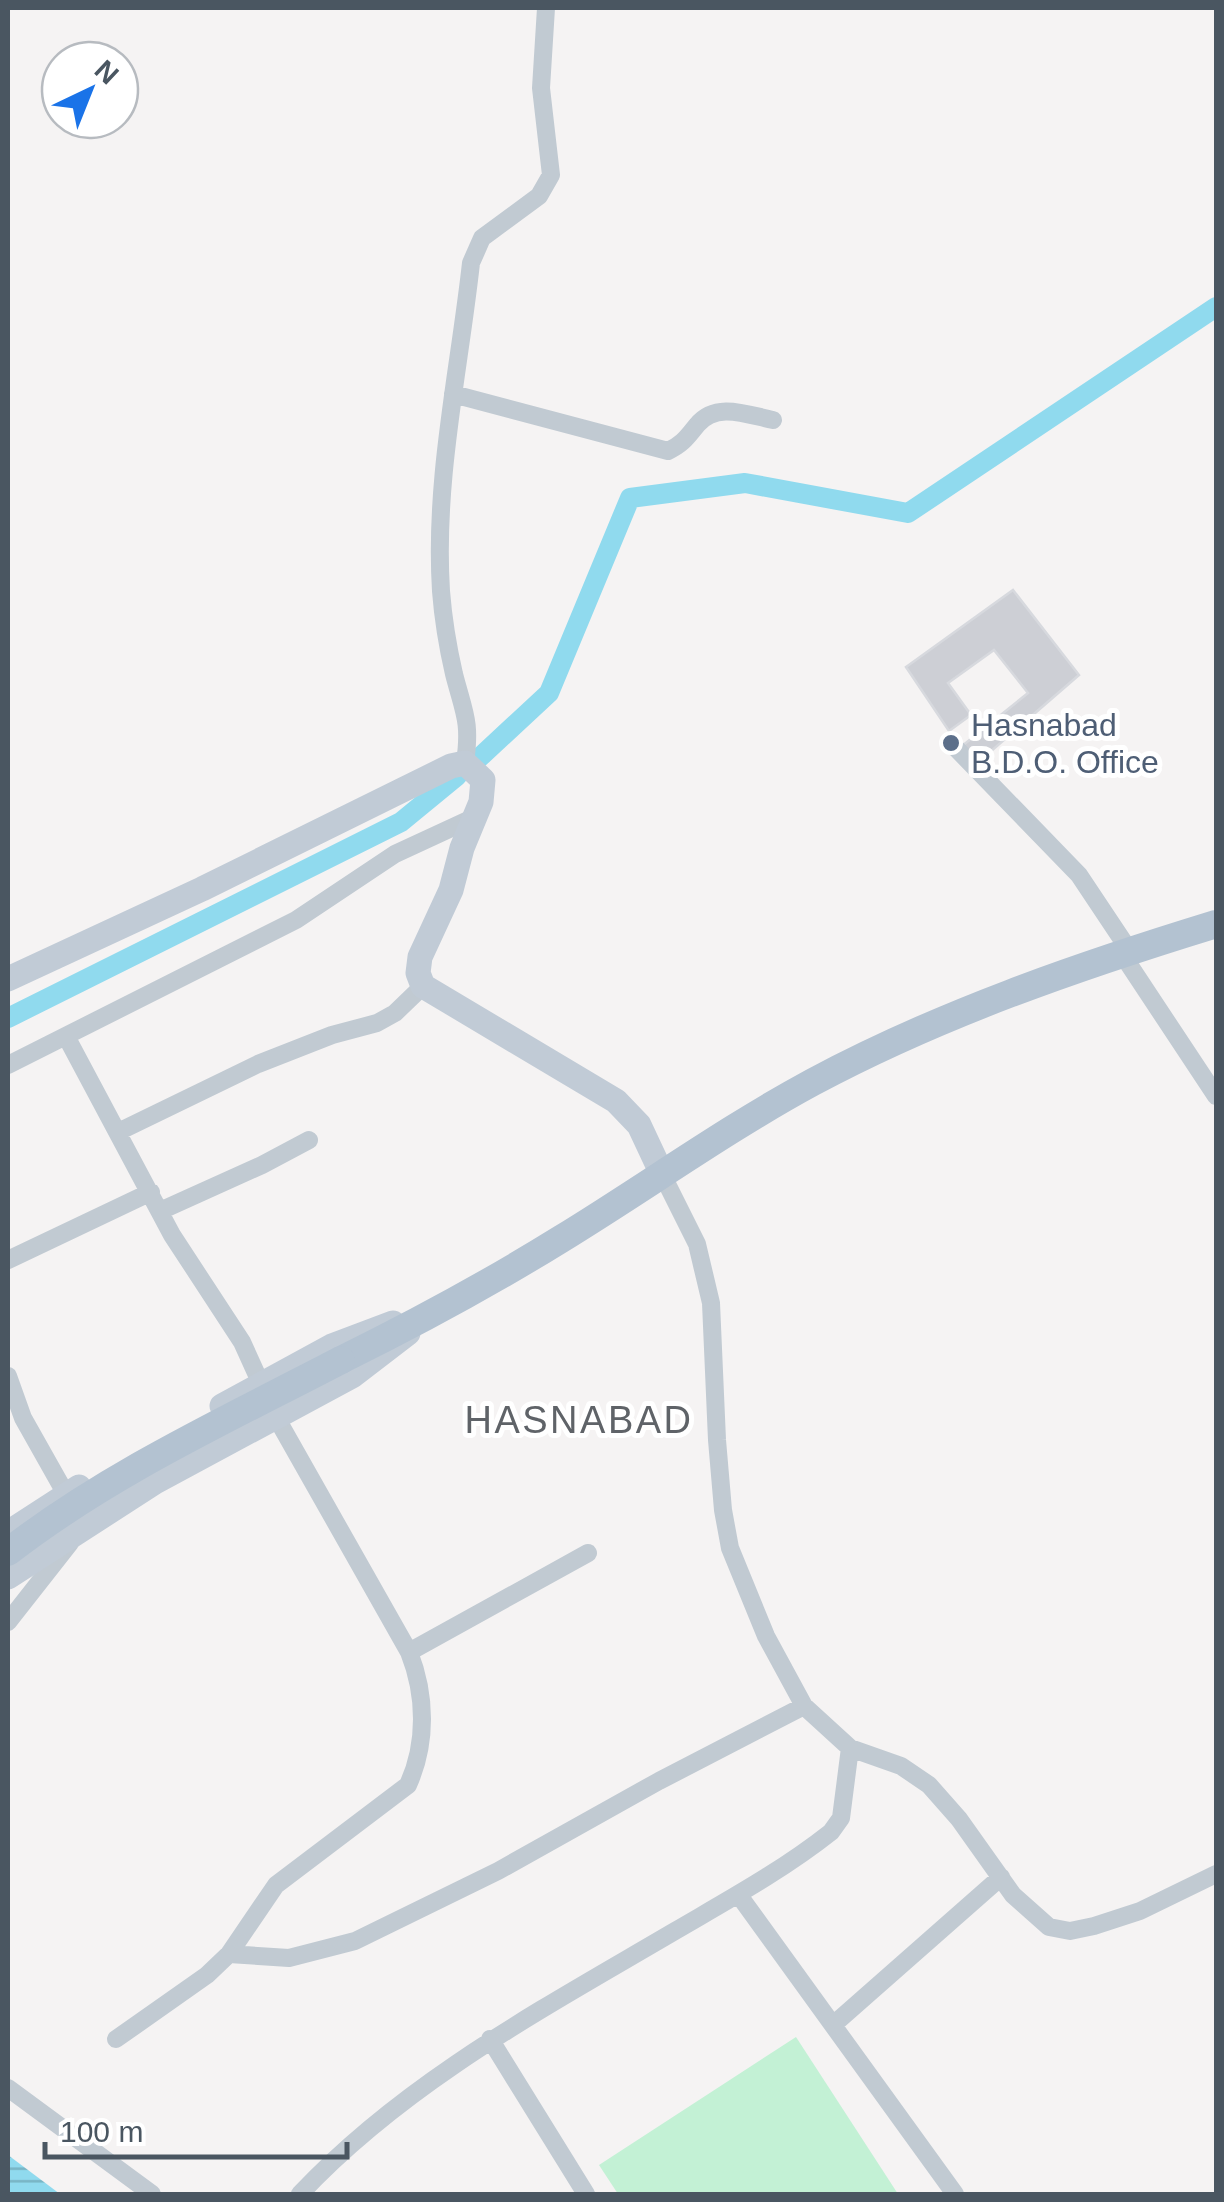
<svg xmlns="http://www.w3.org/2000/svg" width="1224" height="2202" font-family="Helvetica,sans-serif">
	<style>
		.grass { fill: #c3f1d5 }
		.water { fill: url(#water-rules) }
		.lines { fill: none; stroke-linecap: round; stroke-linejoin: round }
		.canal { stroke: #90daee; stroke-width: 20 }
		.building { fill: #cdcfd5; stroke: #d7d9de; stroke-width: 2.5 }
		.street { stroke: #c1cad2; stroke-width: 18 }
		.secondary { stroke: #c1cbd6; stroke-width: 25 }
		.primary { stroke: #b3c2d1; stroke-width: 28 }
		.primary-bridge { stroke: #b3c2d1; stroke-width: 28 }
		.service-dot { fill: #5c6f8a; stroke: #fff; stroke-width: 4 }
		.labels { text-anchor: middle; dominant-baseline: central; stroke-width: 10; stroke-linejoin: round; paint-order: stroke }
		.service-label { font-size: 32px; fill: #4e5e75; stroke: #fff; text-anchor: start }
		.quarter-label { font-size: 38px; letter-spacing: 2.5px; fill: #5f6368; stroke: #fff }
	</style>
	<defs>
		<pattern id="water-rules" width="6" height="5" patternUnits="userSpaceOnUse" patternTransform="scale(2.5)"><rect width="6" height="5" fill="#90daee"/><path d="M0 2.5h6" fill="none" stroke="#78b4c4"/></pattern>
	</defs>
	<rect width="100%" height="100%" fill="#f5f3f3"/>
	<!-- grass -->
	<path class="grass" d="M796 2037 898 2194H618L599 2165Z"/>
	<!-- water -->
	<path class="water" d="M8 2155 60 2194H8Z"/>
	<g class="lines">
		<!-- canal -->
		<path class="canal" d="M479 758 549 693 630 498 745 483 908 513 1216 307
			M8 1018 401 822 457 776"/>
	</g>
	<!-- building -->
	<path class="building" d="M1013 590 1079 675 975 765 962 746 1028 693 994 650 948 683 971 715 949 731 906 667Z"/>
	<g class="lines">
		<!-- street -->
		<path class="street" d="M453 394 668 451C683 444 687 437 697 425 716 401 748 415 773 420
			M951 743 1079 875 1129 950
			M465 763C471 721 464 713 454 674 448 648 443 617 441 591 434 480 459 372 471 263L482 238 539 196 551 175 541 88 546 8
			M1122 954 1216 1096
			M67 1038 172 1235 242 1342 276 1417 409 1652C426 1695 427 1743 408 1785L276 1885 229 1954 207 1975 116 2039
			M8 1065 296 920 395 854 475 817
			M118 1132 258 1064 332 1035 377 1023 395 1013 423 986
			M661 1172 697 1244 711 1303 717 1440 723 1510 730 1548 766 1636 804 1706 850 1748 901 1766 929 1785 959 1819 1013 1895 1049 1927 1070 1931 1094 1926 1140 1911 1216 1874
			M160 1211 262 1165 309 1140
			M8 1260 151 1192
			M8 1376 23 1418 72 1505
			M8 1622 70 1543
			M409 1652 588 1553
			M738 1894 955 2194
			M229 1954 289 1958 355 1941 498 1871 659 1781 804 1706
			M833 2025 1001 1877
			M490 2039 586 2194
			M8 2088 152 2194
			M300 2194C405 2082 544 2008 675 1931 728 1900 783 1870 831 1832L841 1818 850 1748"/>
		<!-- secondary -->
		<path class="secondary" d="M8 979 202 889 451 766 465 763 483 780 481 802 462 848 451 890 420 957 418 973 423 986 616 1101 639 1125 661 1172
			M222 1406 332 1346 393 1323
			M8 1533 79 1487
			M8 1577 155 1482 352 1376 408 1333"/>
		<!-- primary -->
		<path class="primary" d="M341 1360C416 1323 490 1283 561 1239 646 1187 726 1129 813 1082 940 1014 1079 966 1216 924"/>
		<!-- primary-bridge -->
		<path class="primary-bridge" d="M8 1552C110 1473 228 1419 341 1360"/>
	</g>
	<!-- markers -->
	<circle class="service-dot" cx="951" cy="743" r="10"/>
	<g class="labels">
		<!-- service labels -->
		<g class="service-label">
			<text x="971" y="725">Hasnabad<tspan x="971" dy="37">B.D.O. Office</tspan></text>
		</g>
		<!-- quarter labels -->
		<g class="quarter-label">
			<text x="579" y="1420">HASNABAD</text>
		</g>
	</g>
	<!-- border -->
	<rect width="1224" height="2202" fill="none" stroke="#4a5661" stroke-width="20"/>
	<!-- north arrow -->
	<g transform="translate(90 90) rotate(43)"><circle r="48" fill="#ffffff" stroke="#b7bbc0" stroke-width="2.5"/>
	<path d="M0-8L18 38L0 25L-18 38Z" fill="#1a73e8"/>
	<text y="-15" font-size="28" font-weight="bold" text-anchor="middle" fill="#4a5661">N</text>
	</g>
	<!-- scale -->
	<path d="M45 2142v15h302v-15" fill="none" stroke="#4a5661" stroke-width="5"/>
	<text x="60" y="2142" font-size="30" fill="#4a5661" stroke="#ffffff" stroke-width="8" paint-order="stroke">100 m</text>
</svg>
